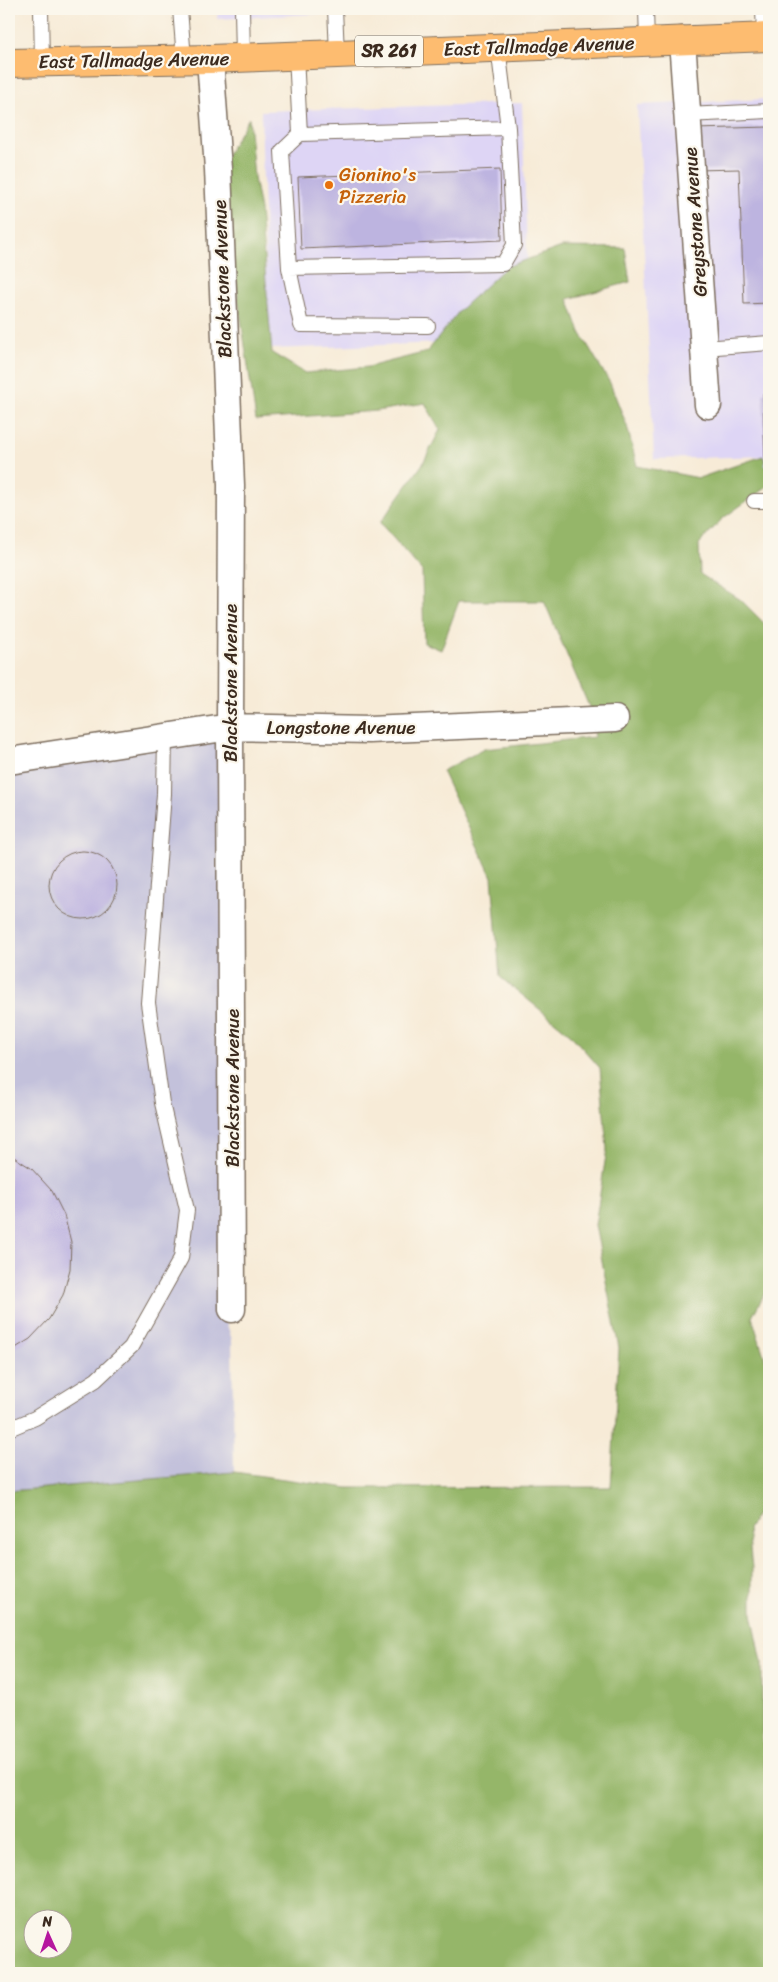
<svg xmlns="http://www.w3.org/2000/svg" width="778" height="1982" font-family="Sriracha,sans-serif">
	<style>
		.built { fill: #ded5f5 }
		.industrial { fill: #c3c1db }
		.forest { fill: #95b669; stroke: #687044; fill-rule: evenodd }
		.building { fill: #bdb4e0 }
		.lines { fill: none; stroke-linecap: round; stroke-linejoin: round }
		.lane-casing { stroke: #7d6e5f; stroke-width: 16 }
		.street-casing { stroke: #7d6e5f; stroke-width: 29 }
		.primary-casing { stroke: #7d6e5f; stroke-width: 30 }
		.lane { stroke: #fff; stroke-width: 14 }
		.street { stroke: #fff; stroke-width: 26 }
		.primary { stroke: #fdbc70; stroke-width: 28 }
		.food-dot { fill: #e8710a; stroke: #fbf7ec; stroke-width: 2 }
		.labels { text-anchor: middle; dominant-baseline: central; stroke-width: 4.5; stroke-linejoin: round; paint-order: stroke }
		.shield { fill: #fbf7ec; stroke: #75685c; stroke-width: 1 }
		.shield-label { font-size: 18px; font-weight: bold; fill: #3b2a1e }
		.street-label { font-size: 19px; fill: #3b2a1e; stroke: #fbf7ec }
		.food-label { font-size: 19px; fill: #c56008; stroke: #fbf7ec; text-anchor: start }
	</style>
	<rect width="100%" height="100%" fill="#fbf7ec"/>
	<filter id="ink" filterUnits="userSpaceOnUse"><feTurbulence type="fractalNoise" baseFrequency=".02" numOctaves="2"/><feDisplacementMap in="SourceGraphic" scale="10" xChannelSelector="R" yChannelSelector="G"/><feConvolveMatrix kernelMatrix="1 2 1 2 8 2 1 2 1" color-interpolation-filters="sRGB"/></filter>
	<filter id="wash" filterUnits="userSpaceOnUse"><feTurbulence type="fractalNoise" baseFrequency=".0096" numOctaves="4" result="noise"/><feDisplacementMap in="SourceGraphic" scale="20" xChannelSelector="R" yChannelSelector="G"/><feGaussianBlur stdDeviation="1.12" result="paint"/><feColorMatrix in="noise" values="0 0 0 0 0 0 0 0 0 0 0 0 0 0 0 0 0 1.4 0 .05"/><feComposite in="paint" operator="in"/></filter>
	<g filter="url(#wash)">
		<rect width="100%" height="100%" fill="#f7ebd7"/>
		<!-- built -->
		<path class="built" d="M218 9H421L217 19Z
			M769 99V456L654 459 637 105Z
			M522 103 530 340 268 349 261 111Z"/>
		<!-- industrial -->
		<path class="industrial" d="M225 735 224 1315 232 1340 234 1472 9 1491V767Z"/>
		<!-- forest -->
		<path class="forest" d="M249 118 254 178 260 210 272 353 305 373 368 367 427 352 460 310 506 267 562 247 625 248 630 282 568 299 580 332 610 383 627 426 637 466 699 478 763 456 769 473V485L722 519 699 544 700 574 741 600 769 628V1285L752 1317 765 1359 769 1362V1495L748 1529 752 1568V1614L762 1662V1737L769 1807V1973H9V1491L234 1472 348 1488 611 1487 619 1348 595 1225 607 1149 600 1068 570 1034 500 977 492 877 442 771 484 749 595 737 590 709 544 601H459L441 650 424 643 422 571 380 523 422 465 440 430 425 403 377 411 256 420 233 265 221 164ZM32 1920H62V1950H32Z"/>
		<g id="blocks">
			<!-- building -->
			<path class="building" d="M769 127V303L744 304 739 169 696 170 695 129Z
				M500 169 502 240 301 249 298 177Z
				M769 392V466H765L763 393Z
				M49 885a34 34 0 1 1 68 0a34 34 0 1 1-68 0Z
				M9 1154 31 1168 52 1191 64 1215 71 1242 70 1269 63 1295 49 1319 30 1339 9 1352Z"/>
		</g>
	</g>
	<g filter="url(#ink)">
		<use href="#blocks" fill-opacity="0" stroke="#7d6e5f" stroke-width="1"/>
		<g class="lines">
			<!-- lane casing -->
			<g class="lane-casing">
				<path id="lane" d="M41 9 42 63
					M180 9 184 59
					M242 9 243 57
					M335 9 337 53
					M646 9 647 41
					M763 9 764 37
					M296 55 300 134 508 128 498 47
					M687 115 769 111
					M300 134 282 151 289 268 503 264 514 245 508 128
					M289 268 301 325 428 326
					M704 348 769 343
					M754 501H769
					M9 1429 35 1418 96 1380 131 1347 181 1258 187 1210 162 1103 148 1003 164 794 165 736"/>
			</g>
			<!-- street casing -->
			<g class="street-casing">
				<path id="street" d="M682 40 708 405
					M210 59 218 169 231 485 230 727 232 1309
					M9 761 230 727 369 730 615 719"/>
			</g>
			<!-- primary casing -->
			<g class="primary-casing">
				<path id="primary" d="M9 63 210 59 769 37"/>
			</g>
			<!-- lane -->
			<use href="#lane" class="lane"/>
			<!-- street -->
			<use href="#street" class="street"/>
			<!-- primary -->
			<use href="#primary" class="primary"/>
		</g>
	</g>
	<!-- markers -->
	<circle class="food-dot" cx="329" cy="185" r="5"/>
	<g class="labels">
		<!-- shield labels -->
		<rect class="shield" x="355" y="35.5" width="68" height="31" rx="4"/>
		<g class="shield-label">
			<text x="389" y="51">SR 261</text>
		</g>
		<!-- street labels -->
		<g class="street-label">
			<text transform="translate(539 46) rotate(-2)">East Tallmadge Avenue</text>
			<text transform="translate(134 60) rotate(-1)">East Tallmadge Avenue</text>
			<text transform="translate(695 222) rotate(-94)">Greystone Avenue</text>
			<text transform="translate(222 279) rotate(-92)">Blackstone Avenue</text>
			<text transform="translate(230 683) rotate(-90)">Blackstone Avenue</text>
			<text x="341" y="727">Longstone Avenue</text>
			<text transform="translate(232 1088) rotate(-90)">Blackstone Avenue</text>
		</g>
		<!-- food labels -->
		<g class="food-label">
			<text x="339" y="174">Gionino's<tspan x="339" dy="22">Pizzeria</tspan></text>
		</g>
	</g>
	<!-- margin -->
	<rect width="778" height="1982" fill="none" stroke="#fbf7ec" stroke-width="30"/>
	<!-- north arrow -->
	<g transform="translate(48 1934) rotate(357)"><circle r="24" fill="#fbf7ec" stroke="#aea59a"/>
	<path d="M0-4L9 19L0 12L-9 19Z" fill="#b5179e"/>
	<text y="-8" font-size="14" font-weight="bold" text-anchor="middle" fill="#3b2a1e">N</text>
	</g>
</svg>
